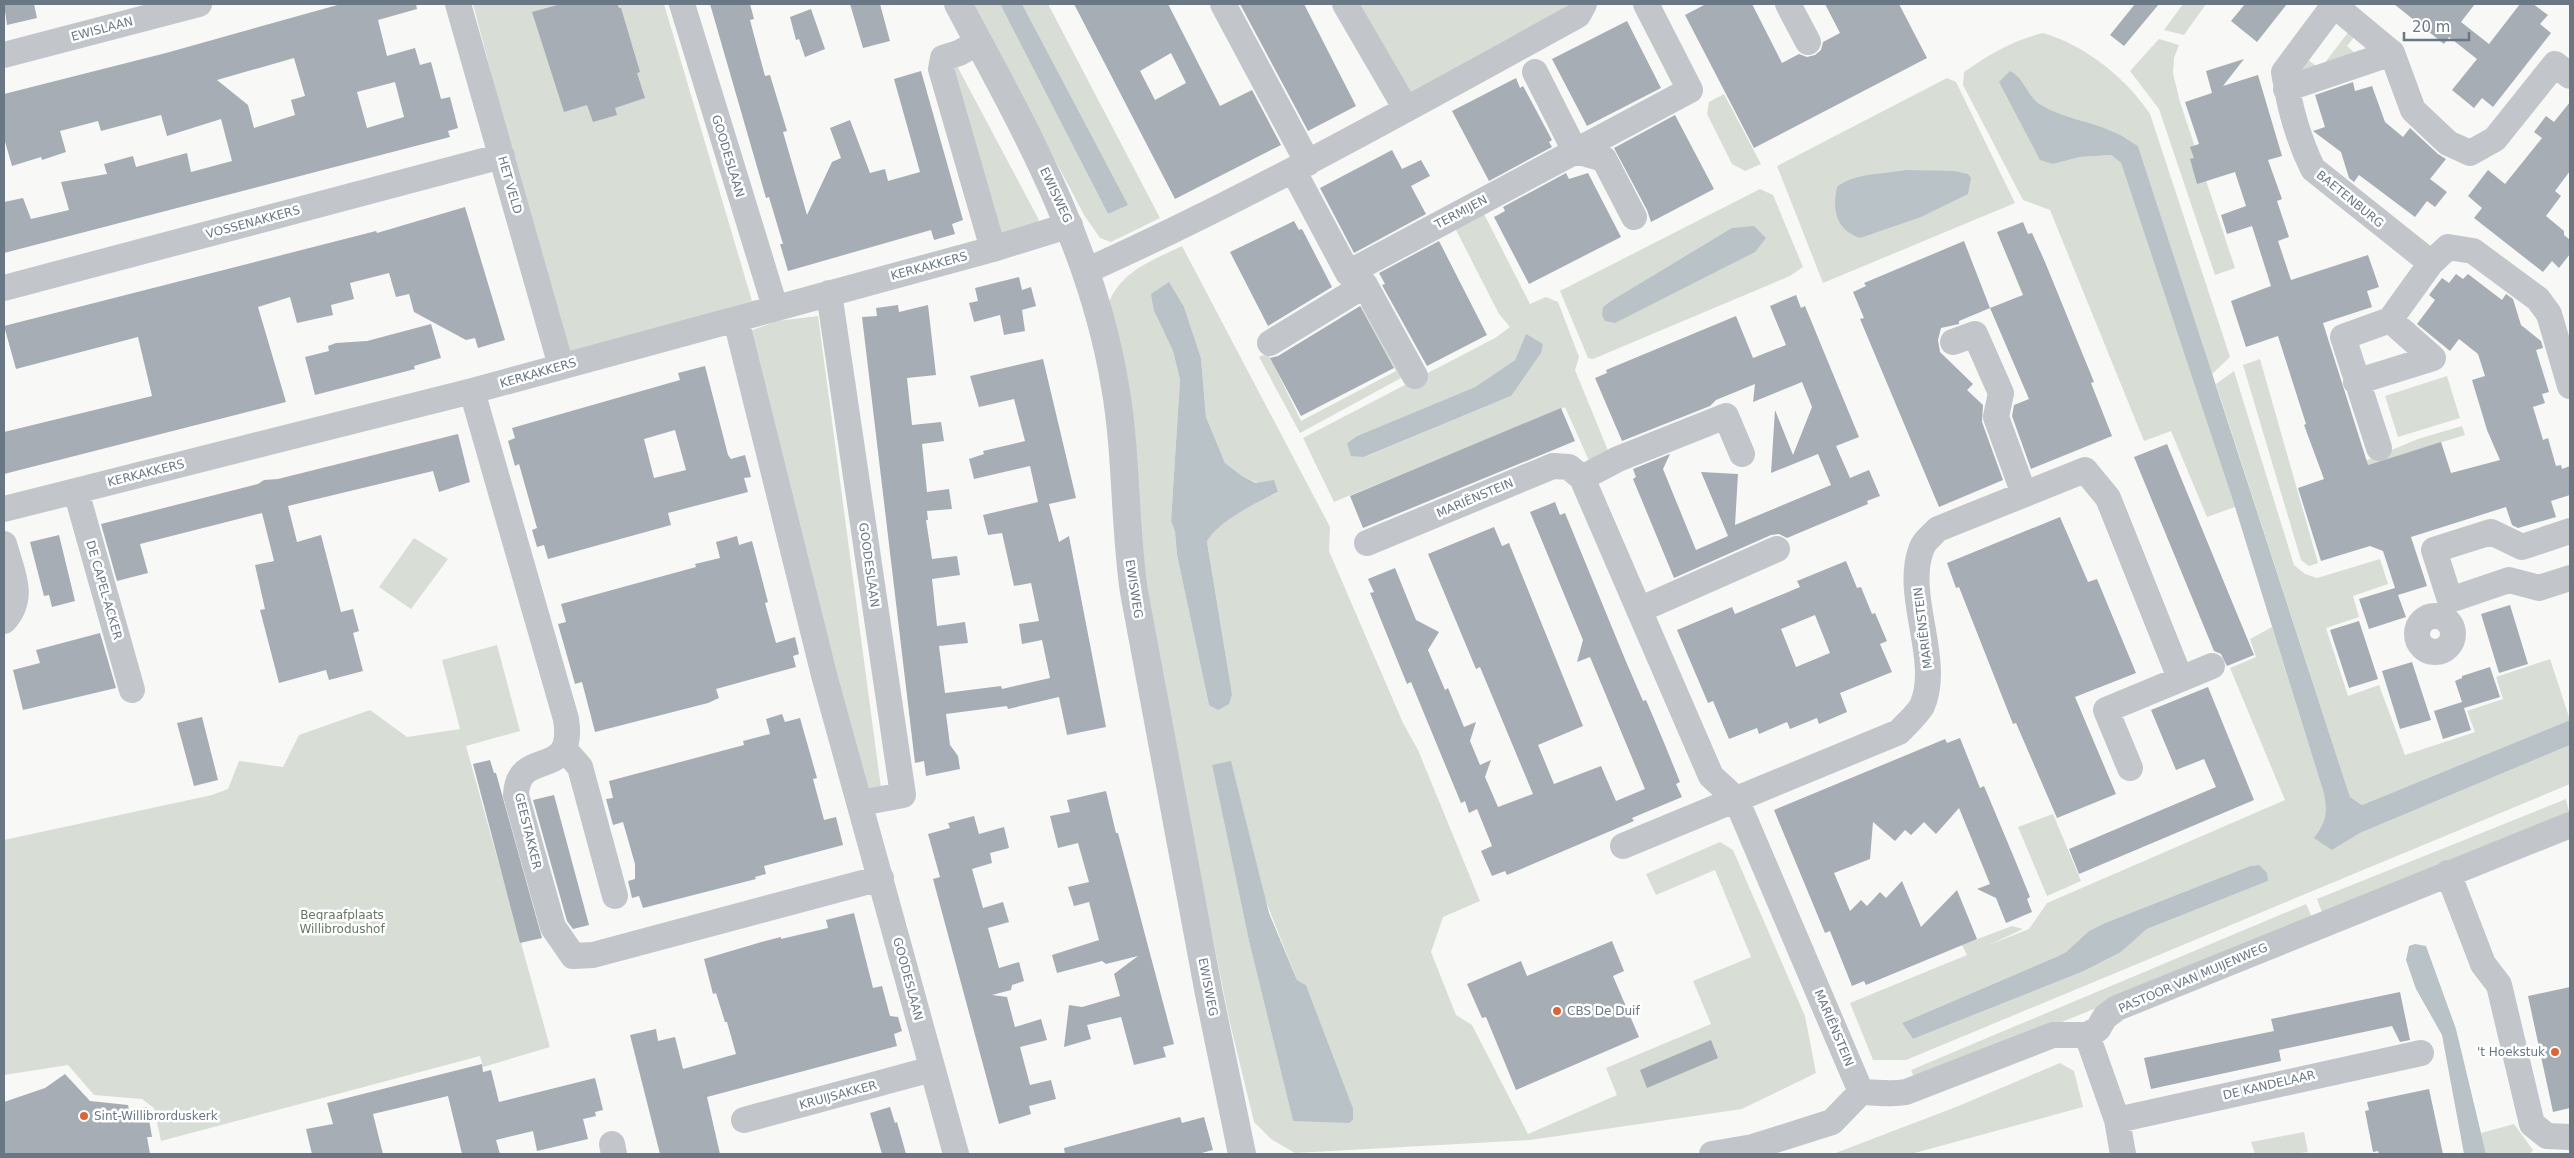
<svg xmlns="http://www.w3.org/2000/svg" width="2574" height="1158" font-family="'DejaVu Sans',sans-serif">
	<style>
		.green { fill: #d8ddd6; fill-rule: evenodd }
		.water { fill: #b9c2c7 }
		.building { fill: #a6adb4; fill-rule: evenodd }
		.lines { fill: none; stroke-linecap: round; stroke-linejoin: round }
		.minor { stroke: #c2c5c9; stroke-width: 26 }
		.tertiary { stroke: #c2c5c9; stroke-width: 28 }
		.poi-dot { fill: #d86637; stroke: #fff; stroke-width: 2 }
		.labels { text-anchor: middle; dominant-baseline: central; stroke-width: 5; stroke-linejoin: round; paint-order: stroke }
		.street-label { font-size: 12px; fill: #6a7785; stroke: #fff }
		.park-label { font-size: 12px; fill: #667864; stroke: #fff }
		.poi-label { font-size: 12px; fill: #6a7785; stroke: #fff; text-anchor: start }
	</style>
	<rect width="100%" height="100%" fill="#f8f9f6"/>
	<!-- green -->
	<path class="green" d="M473 4H664L752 301 569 354 564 350Z
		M973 4H1000L1108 214 1127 205 1022 4H1048L1160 218 1111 242 1100 238 1084 215Z
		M1359 4H1581L1408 95Z
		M2183 4H2206L2184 35 2164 30Z
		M2353 26 2359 31 2347 46 2358 56 2357 58 2297 78V73L2307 59 2320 69Z
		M2043 33C2085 45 2126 78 2150 114L2230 357 2212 374 2138 146C2130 141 2122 135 2114 132 2089 121 2059 121 2037 103 2027 95 2022 76 2010 71L2053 164 2080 157 2111 155 2121 163 2235 507 2207 517 2171 431 2144 441 2050 210 2023 200 1963 85 1964 72C1988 55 2013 40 2043 33Z
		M2159 39 2179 45 2174 58 2173 73 2180 102 2235 268 2215 275 2159 109 2130 71Z
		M956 64 1039 220 1033 228 1002 238 992 226 996 213 950 67Z
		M1947 78 1956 82 2015 203 1823 283 1777 166Z
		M1724 94 1761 164 1745 171 1732 164 1707 114 1709 102Z
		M1760 189 1773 195 1803 267 1790 276 1593 359 1588 358 1560 291Z
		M1484 214 1530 304 1546 297 1558 302 1579 357 1575 370 1609 453 1590 463 1565 407 1334 502 1303 438 1495 338 1510 327 1499 314 1455 228ZM1526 335 1511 396 1365 457 1347 443 1357 436 1475 387 1515 360Z
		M1182 246 1330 527 1329 551 1403 723 1418 750 1480 901 1443 917 1431 952 1456 1015 1472 1025 1528 1134 1617 1095 1606 1068 1711 1024 1693 981 1751 957 1715 870 1656 895 1646 874 1720 842 1733 850 1805 1016 1816 1073 1742 1109 1530 1140 1295 1153 1271 1139 1254 1122 1229 1019 1141 579 1108 305C1119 272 1153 260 1182 246ZM1184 307 1201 358 1206 417 1225 463 1242 476 1278 492C1258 502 1215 522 1207 542L1232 694 1209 705 1177 555 1175 532 1171 521 1180 380 1173 351 1154 311ZM1212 765 1297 980 1306 985 1353 1108V1120L1293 1121 1249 941Z
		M1360 306 1367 307 1403 377 1300 433 1259 357 1268 353 1301 421 1396 371Z
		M818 316 881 788 867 792 747 332 777 321Z
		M2260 359 2318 563 2309 566 2301 560 2243 365Z
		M2234 371 2294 565 2305 574 2317 578 2380 559 2388 584 2353 596 2359 617 2326 628 2348 696 2379 685 2405 755 2475 732 2467 711 2503 699 2496 677 2550 659 2570 720 2362 805 2350 797 2216 384Z
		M2447 376 2460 418 2398 437 2385 396Z
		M2462 426 2465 435 2361 467 2360 463 2418 439Z
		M414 538 448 559 411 609 379 587Z
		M2272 627 2324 794 2328 811 2324 824 2332 850 2360 833 2570 745V784L1906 1060H1873L1850 1003 1967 955 1962 945 2012 926 2023 929 1989 945 2029 929 2047 903 2285 800 2230 668 2256 657 2250 639ZM2259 865 2268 881 2147 929 2121 952 2084 971 1913 1039 1902 1023 2056 957 2066 952 2089 931 2105 923 2250 866Z
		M497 645 520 731 466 746 550 1047 483 1067 480 1056 161 1141 154 1108 142 1099 94 1095 68 1065 4 1075V840L212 795 228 789 239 761 283 767 299 735 370 710 407 737 460 729 442 660Z
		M2566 799 2570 816 2323 915 2317 899Z
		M2053 814 2081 881 2047 896 2018 827Z
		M2306 904 2313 919 1916 1082 1911 1070Z
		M2060 1063 2074 1071 2083 1107 1911 1154H1833L1956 1107Z
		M2514 1124 2533 1150 2530 1154H2486L2481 1133Z
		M2304 1132 2308 1152 2293 1154H2255L2251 1142Z"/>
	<!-- water -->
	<path class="water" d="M1000 4H1022L1128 205 1108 214Z
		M2010 71C2024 77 2027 97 2041 105 2064 119 2090 121 2114 132 2122 135 2130 141 2138 146L2350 797 2362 805 2570 720V745L2360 833 2332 850 2314 838C2326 822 2328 813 2324 794L2235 507 2121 163 2111 155 2080 157 2053 164 2040 160 1999 82Z
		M1906 170 1954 171 1968 174 1971 178 1968 194 1921 217 1860 238C1836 230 1832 210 1837 187 1854 173 1885 174 1906 170Z
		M1754 226 1766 238 1755 252 1615 323 1605 321 1602 315 1603 307 1611 301 1732 228Z
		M1169 282 1184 307 1201 358 1206 417 1225 463 1242 476 1256 483 1274 480 1278 492C1259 501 1215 523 1207 542L1232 694 1229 704 1218 710 1209 705 1177 555 1175 532 1171 521 1180 380 1173 351 1154 311 1151 294Z
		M1526 334 1543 344 1541 353 1511 396 1364 457 1351 456 1347 443 1357 436 1475 387 1515 360Z
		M1231 761 1269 913 1297 980 1306 985 1353 1108V1120L1349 1123 1293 1121 1249 941 1212 765Z
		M2259 865 2267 873 2268 881 2147 929 2121 952 2084 971 1913 1039 1902 1023 2056 957 2066 952 2089 931 2105 923 2250 866Z
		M2415 944 2426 946 2456 1029 2486 1154H2464L2442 1035 2416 989 2406 960 2409 946Z"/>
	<!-- building -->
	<path class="building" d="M4 4H34L37 18 7 25Z
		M341 4H416L417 9 378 20 387 56 415 48 420 65 431 62 441 99 450 97 458 128 448 131 450 137 4 253V202L23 198 31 219 69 210 61 182 107 174 104 164 133 156 136 167 187 153 191 172 232 161 221 119 167 136 161 115 101 131 98 121 60 131 66 152 42 160 41 157 12 166 4 138V94L166 53ZM294 58 305 96 291 100 295 115 254 128 248 105 217 80ZM395 82 404 117 367 128 357 92Z
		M561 4H617L619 8H621L640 72 637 73 645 98 615 108 617 115 593 122 587 105 564 112 532 12Z
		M710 4H750L754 19 750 20 755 39 765 76 770 75 773 85 787 131 783 132 807 215 832 162 841 158 830 128 850 120 870 173 885 169 888 181 920 172 894 79 921 71 963 220 952 224 955 234 934 240 931 230 788 271 780 244H783L769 197 766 198Z
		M850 4H880L890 41 863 48Z
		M1074 4H1168L1220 106 1252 90 1281 145 1175 199ZM1171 53 1186 83 1155 100 1140 71Z
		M1240 4H1304L1356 106 1308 131Z
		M1706 4H1752L1782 63 1799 54 1807 57 1815 55 1821 50 1823 42 1840 33 1825 4H1899L1927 58 1754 148 1685 15Z
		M2135 4H2159L2124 46 2110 35Z
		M2245 4H2287L2257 42 2231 21Z
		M2394 4H2475L2461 22 2489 44 2520 4H2533L2548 15 2540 24 2551 33 2493 107 2482 98 2474 108 2452 90 2477 59 2449 37 2444 44Z
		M811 9 825 49 805 57 799 39 796 40 790 17Z
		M1627 21 1661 88 1587 126 1552 59Z
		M2244 59 2223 86 2258 75 2282 156 2268 160 2282 199 2277 201 2289 237 2278 241 2291 280 2368 255 2379 287 2367 291 2372 307 2323 323 2368 465 2441 442 2451 473 2500 460 2487 430 2472 380 2485 376 2478 354 2459 339 2450 351 2417 324 2435 300 2429 295 2442 278 2449 283 2456 274 2463 279 2468 274 2502 300 2506 294 2513 299 2521 325 2541 341 2543 348 2536 350 2549 392 2542 394 2545 403 2533 407 2543 440 2548 438 2556 466 2561 465 2562 469 2570 466V495L2551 501 2556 517 2518 528 2512 525 2506 507 2411 537 2427 586 2398 595 2406 617 2369 629 2359 599 2395 588 2383 551 2370 546 2321 561 2298 488 2324 479 2304 425 2306 424 2278 336 2246 347 2231 301 2271 286 2252 226 2227 234 2221 215 2246 206 2235 172 2197 184 2190 159 2194 158 2190 147 2199 144 2185 102 2212 93 2206 71Z
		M1516 78 1520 88 1523 86 1536 110 1552 140 1549 142 1552 147 1489 181 1452 111Z
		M2353 82 2355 91 2372 86 2385 122 2403 137 2410 128 2438 154 2446 159 2430 179 2447 192 2435 207 2427 201 2415 217 2359 175 2354 182 2349 178 2341 152 2313 131 2325 127 2315 95Z
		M2570 102V171L2555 191 2561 196 2546 216 2564 231V235L2570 240V254L2559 268 2552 261 2543 272 2474 218 2482 208 2468 196 2488 170 2505 184 2542 138 2534 132 2546 116 2554 122Z
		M1675 115 1714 189 1651 222 1647 210 1614 148Z
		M1392 150 1402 169 1421 160 1430 176 1411 186 1426 214 1354 253 1320 188Z
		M1566 173 1569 179 1588 173 1621 237 1529 284 1494 217 1505 211 1503 207Z
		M465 207 505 340 478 348 475 338 466 340 414 312 409 294 396 297 389 273 350 283 354 299 331 305 333 315 297 323 290 297 258 307 286 402 4 474V432L152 396 138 337 16 369 4 326 376 231 377 233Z
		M1294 221 1299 230 1302 229 1332 287 1268 326 1230 252Z
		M2023 222 2028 234 2032 233 2045 262 2094 382 2091 383 2112 436 2031 469 2012 416 2014 405 2029 399 1990 308 1959 321V324L1941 328 1938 340 1940 352 1973 384 1967 390 1983 405 1982 422 2003 480 1939 507 1860 319 1864 318 1853 292 1866 286 1864 283 1964 241 1990 308 2023 295 1997 232Z
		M1439 241 1487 335 1427 366 1382 285 1385 284 1379 273Z
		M1019 277 1022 290 1031 287 1036 306 1022 310 1025 331 1004 335 1000 315 974 322 969 303 978 301 975 288Z
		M1796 295 1801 308 1805 306 1859 437 1836 446 1850 478 1869 470 1880 496 1867 501 1868 504 1787 538 1779 534 1771 535 1674 578 1633 479 1636 477 1633 469 1670 454 1663 469 1696 550 1728 536 1701 472 1738 474 1735 525 1831 485 1818 454 1771 473 1775 410 1793 455 1812 407 1802 382 1753 402 1755 384 1716 400 1710 406 1622 441 1595 378 1607 373 1606 370 1736 316 1753 358 1786 345 1770 306Z
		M898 305 899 312 928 305 936 375 907 378 912 425 941 422 944 441 922 444 927 492 949 489 952 509 927 511 928 520H926L932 559 957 556 960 575 932 579 937 626 965 622 968 643 939 646 945 693 1001 686 1002 689 1050 678 1042 640 1022 644 1019 624 1039 621 1031 583 1014 586 1002 533 988 535 983 515 1038 502 1030 466 974 479 969 459 984 454 983 451 1025 441 1014 399 979 407 970 376 1043 359 1076 498 1049 504 1059 542 1069 536 1106 727 1067 735 1059 697 1008 709 1007 706 946 714 950 745 958 756 960 769 926 776 924 761 915 763 862 317 877 316 876 308Z
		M1360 306 1394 368 1301 416 1270 358 1278 356Z
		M431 324 441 358 414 366 415 369 315 395 305 357 329 351 328 346 336 343 367 341Z
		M705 366 728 455 731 459 745 455 751 477 744 478 748 492 668 513 671 525 548 559 544 545 537 547 532 530 537 528 519 464 515 466 508 441 515 438 512 428 680 380 678 373ZM675 430 686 470 654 478 644 439Z
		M1561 408 1575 441 1363 528 1350 496Z
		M458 434 470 482 439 492 433 471 288 506 297 542 321 535 341 612 353 609 359 631 353 633 363 671 329 680 326 670 279 683 260 610 265 609 255 565 274 561 262 513 140 544 148 573 117 581 101 524 258 484 264 480 278 479Z
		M2167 444 2254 655 2227 666 2221 654 2214 651 2134 457Z
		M1555 502 1560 515 1565 513 1627 664 1643 701 1646 700 1665 745 1680 782 1676 784 1682 797 1632 818 1634 821 1507 875 1505 871 1492 876 1481 851 1492 846 1477 809 1469 813 1465 801 1461 803 1411 682 1407 684 1370 593 1374 592 1368 579 1395 568 1416 620 1439 632 1428 650 1445 690 1448 688 1464 727 1476 722 1470 741 1480 765 1491 760 1485 777 1498 807 1533 794 1480 667 1476 669 1428 554 1494 527 1502 546 1509 543 1583 726 1538 745 1554 784 1601 766 1616 801 1645 789 1590 657 1577 662 1583 640 1530 512Z
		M2060 517 2088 582 2097 579 2136 673 2075 697 2116 794 2057 818 2016 723 2013 724 1959 587 1956 588 1947 563Z
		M59 535 75 601 52 607 49 595 44 596 30 542Z
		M737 536 739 545 752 541 768 602 765 603 776 643 795 637 799 654 793 656 796 667 716 689 719 698 708 703 595 732 582 682 575 684 558 624 566 622 561 604 696 567 695 564 720 558 716 542Z
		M1846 561 1857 588 1861 587 1872 614 1875 613 1887 641 1880 644 1892 672 1840 693 1847 712 1819 724 1817 718 1790 729 1787 722 1759 734 1757 728 1729 739 1713 701 1708 703 1677 630 1732 607 1735 614 1800 587 1797 581ZM1815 615 1830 653 1796 667 1781 629Z
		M2510 605 2528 664 2499 673 2481 614Z
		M2359 621 2378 679 2349 688 2330 630Z
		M100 633 116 688 23 710 13 670 40 663 36 650Z
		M2412 662 2431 720 2400 729 2382 671Z
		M2490 667 2500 697 2464 708 2471 730 2443 739 2434 711 2462 702 2455 681 2462 678V676Z
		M2208 687 2254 800 2079 874 2069 849 2216 787 2204 759 2176 770 2151 710Z
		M782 714 785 722 800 718 817 778 813 779 824 820 836 817 843 845 764 866 766 874 755 877 756 879 643 908 639 896 632 898 628 881 635 879V864L623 822 613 825 606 799 613 798 609 781 744 745 743 741 770 734 766 719Z
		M202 717 218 780 194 786 177 723Z
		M1960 738 1980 788 1984 786 2015 860 2030 897 2027 899 2032 912 2006 923 1996 898 1977 889 1990 884 1959 808 1936 834 1924 822 1911 835 1905 830 1895 841 1873 822 1870 859 1834 873 1850 911 1861 900 1867 906 1880 892 1886 898 1902 881 1921 927 1957 890 1977 939 1866 985 1864 981 1852 986 1830 931 1825 933 1774 810 1945 739 1947 743Z
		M490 760 494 773H496L542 938 520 943 473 764Z
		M1106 791 1116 833H1118L1174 1044 1163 1047 1166 1057 1134 1065 1121 1017 1087 1025 1091 1039 1064 1047 1069 1005 1082 1007 1120 996 1114 974 1138 956 1106 964 1102 961 1057 973 1052 955 1099 940 1089 902 1074 906 1068 887 1089 882 1078 843 1058 848 1050 816 1070 812 1067 800Z
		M554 795 589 925 573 929 567 921 533 800Z
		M974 816 979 834 1004 827 1009 848 990 853 992 863 972 869 983 908 1003 902 1009 922 988 928 999 968 1019 962 1024 981 1012 985 1011 990 992 995 1007 997 1015 1027 1041 1019 1047 1040 1020 1047 1030 1085 1051 1080 1056 1099 1029 1106 1031 1114 999 1124 933 879 940 877 928 834 950 828 948 823Z
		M854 913 873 988 882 986 890 1016 898 1017 902 1031 894 1034 897 1046 707 1097 720 1154H660L630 1035 656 1029 658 1041 675 1037 683 1069 736 1054 727 1022H725L716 993 713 994 704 959 765 941 781 937V939L828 928 826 920Z
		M1612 941 1624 971 1613 976 1639 1037 1516 1090 1486 1017 1482 1018 1467 984 1521 961 1527 976Z
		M2570 987V1108L2553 1112 2528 996Z
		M2400 992 2410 1040 2400 1042 2392 1026 2279 1050 2281 1061 2151 1089 2144 1058 2274 1031 2271 1019Z
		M1711 1040 1718 1058 1647 1088 1640 1070Z
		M482 1064 483 1072 491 1070 499 1102 595 1078 603 1110 595 1112 596 1116 583 1119 588 1139 537 1151 533 1131 496 1140 500 1154H462L448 1096 373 1114 383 1154H312L306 1129 333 1124 327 1103Z
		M65 1074 90 1101 128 1105 129 1110 147 1107 152 1137H147L150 1154H4V1102L45 1088Z
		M2429 1089 2443 1154H2379L2378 1151 2373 1152 2365 1111 2369 1110 2367 1102Z
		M890 1107 895 1123 897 1122 906 1154H882L870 1113Z
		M1180 1117 1182 1123 1204 1117 1213 1150 1198 1154H1065L1064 1148Z"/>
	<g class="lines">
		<!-- minor -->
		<path class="minor" d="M458 4 561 366
			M682 4 775 307
			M1223 4 1308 163
			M1345 4 1406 109
			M1788 4 1808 42
			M979 42 959 53 943 58 941 69 993 249
			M4 55 199 4
			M1535 72 1575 151 1604 159 1634 217
			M2286 89 2392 53
			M1293 170 1348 273 1362 283
			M2431 263 2313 169C2298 139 2289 105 2284 72L2287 68 2334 5 2392 53 2413 110 2448 143 2470 153 2495 139 2555 64 2570 76
			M1086 271C1255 195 1416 104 1578 15L1584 4
			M1348 273 1690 90 1646 4
			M4 288 502 156
			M829 293 903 795 861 803
			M736 320 824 675 956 1154
			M1953 342 1975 334 2001 393 1996 417 2024 494
			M1270 343 1365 285 1415 376
			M2356 382 2433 358 2390 320
			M472 391 566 719C576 783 518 745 516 795L553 927 573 956 593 955 881 878
			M2379 448 2343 337 2390 320 2431 263 2448 247 2473 251 2538 299 2549 314 2570 386
			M1582 478 1618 459 1726 416 1742 454
			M76 491 132 690
			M4 509 472 391 993 249 1070 225
			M2570 531 2522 547 2491 532 2434 550 2450 600 2509 580 2539 588 2570 578
			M1367 543 1553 466 1569 467 1582 478 1711 776 1736 799 1861 1092
			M4 544C12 573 26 597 4 621
			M1639 610 1777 549
			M2417 634a18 18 0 1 1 36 0a18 18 0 1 1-36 0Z
			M565 750 580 767 615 896
			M2130 768 2106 710 2212 666
			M1623 846 1899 732C1906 724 1917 715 1922 706 1942 661 1904 596 1921 550 1923 542 1932 535 1938 529L2085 470 2108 498 2180 678
			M2448 873 2483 964 2499 985 2532 1124 2547 1136 2570 1137
			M2087 1035 2117 1120 2123 1154
			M744 1120 932 1069
			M2117 1120 2421 1053
			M612 1144 614 1154
			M1712 1154 1753 1147 1832 1122 1861 1092C1877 1092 1890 1095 1906 1092L2053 1035H2087L2098 1029 2105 1017 2117 1008 2570 825"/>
		<!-- tertiary -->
		<path class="tertiary" d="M958 4C1024 127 1092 246 1115 386 1127 454 1124 524 1134 592L1209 994 1242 1154"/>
	</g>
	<!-- markers -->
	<g class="poi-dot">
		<circle cx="1557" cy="1011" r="5"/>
		<circle cx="2555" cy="1052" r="5"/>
		<circle cx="84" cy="1116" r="5"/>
	</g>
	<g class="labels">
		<!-- street labels -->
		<g class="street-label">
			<text transform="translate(102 29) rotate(-15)">EWISLAAN</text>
			<text transform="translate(728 156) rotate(73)">GOODESLAAN</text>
			<text transform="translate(510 185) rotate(74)">HET VELD</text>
			<text transform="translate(1056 195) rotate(65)">EWISWEG</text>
			<text transform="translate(2350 199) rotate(39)">BAETENBURG</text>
			<text transform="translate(1461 212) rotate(-28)">TERMIJEN</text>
			<text transform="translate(253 222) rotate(-15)">VOSSENAKKERS</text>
			<text transform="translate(929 266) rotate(-15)">KERKAKKERS</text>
			<text transform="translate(538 373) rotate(-16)">KERKAKKERS</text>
			<text transform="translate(146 473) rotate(-14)">KERKAKKERS</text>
			<text transform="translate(1475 498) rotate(-23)">MARIËNSTEIN</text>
			<text transform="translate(869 565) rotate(82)">GOODESLAAN</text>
			<text transform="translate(1134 589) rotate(81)">EWISWEG</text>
			<text transform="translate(104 590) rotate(74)">DE CAPEL-ACKER</text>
			<text transform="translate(1923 628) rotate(-97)">MARIËNSTEIN</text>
			<text transform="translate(528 831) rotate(76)">GEESTAKKER</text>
			<text transform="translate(2193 978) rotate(-23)">PASTOOR VAN MUIJENWEG</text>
			<text transform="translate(908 979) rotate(75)">GOODESLAAN</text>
			<text transform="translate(1208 987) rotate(79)">EWISWEG</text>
			<text transform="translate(1834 1028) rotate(67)">MARIËNSTEIN</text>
			<text transform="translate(2269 1085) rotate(-13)">DE KANDELAAR</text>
			<text transform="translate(838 1095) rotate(-15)">KRUIJSAKKER</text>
		</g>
		<!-- park labels -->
		<g class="park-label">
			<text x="342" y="915">Begraafplaats<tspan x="342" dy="14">Willibrodushof</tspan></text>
		</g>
		<!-- poi labels -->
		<g class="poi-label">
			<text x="1567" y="1011">CBS De Duif</text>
			<text x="2545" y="1052" text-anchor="end">'t Hoekstuk</text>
			<text x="94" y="1116">Sint-Willibrorduskerk</text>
		</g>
	</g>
	<!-- border -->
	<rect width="2574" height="1158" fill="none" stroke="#6a7785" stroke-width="10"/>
	<!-- scale -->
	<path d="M2404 32v8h65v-8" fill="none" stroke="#6a7785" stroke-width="2.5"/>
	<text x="2412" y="32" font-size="15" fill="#6a7785" stroke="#ffffff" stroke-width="4" paint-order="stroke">20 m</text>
</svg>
